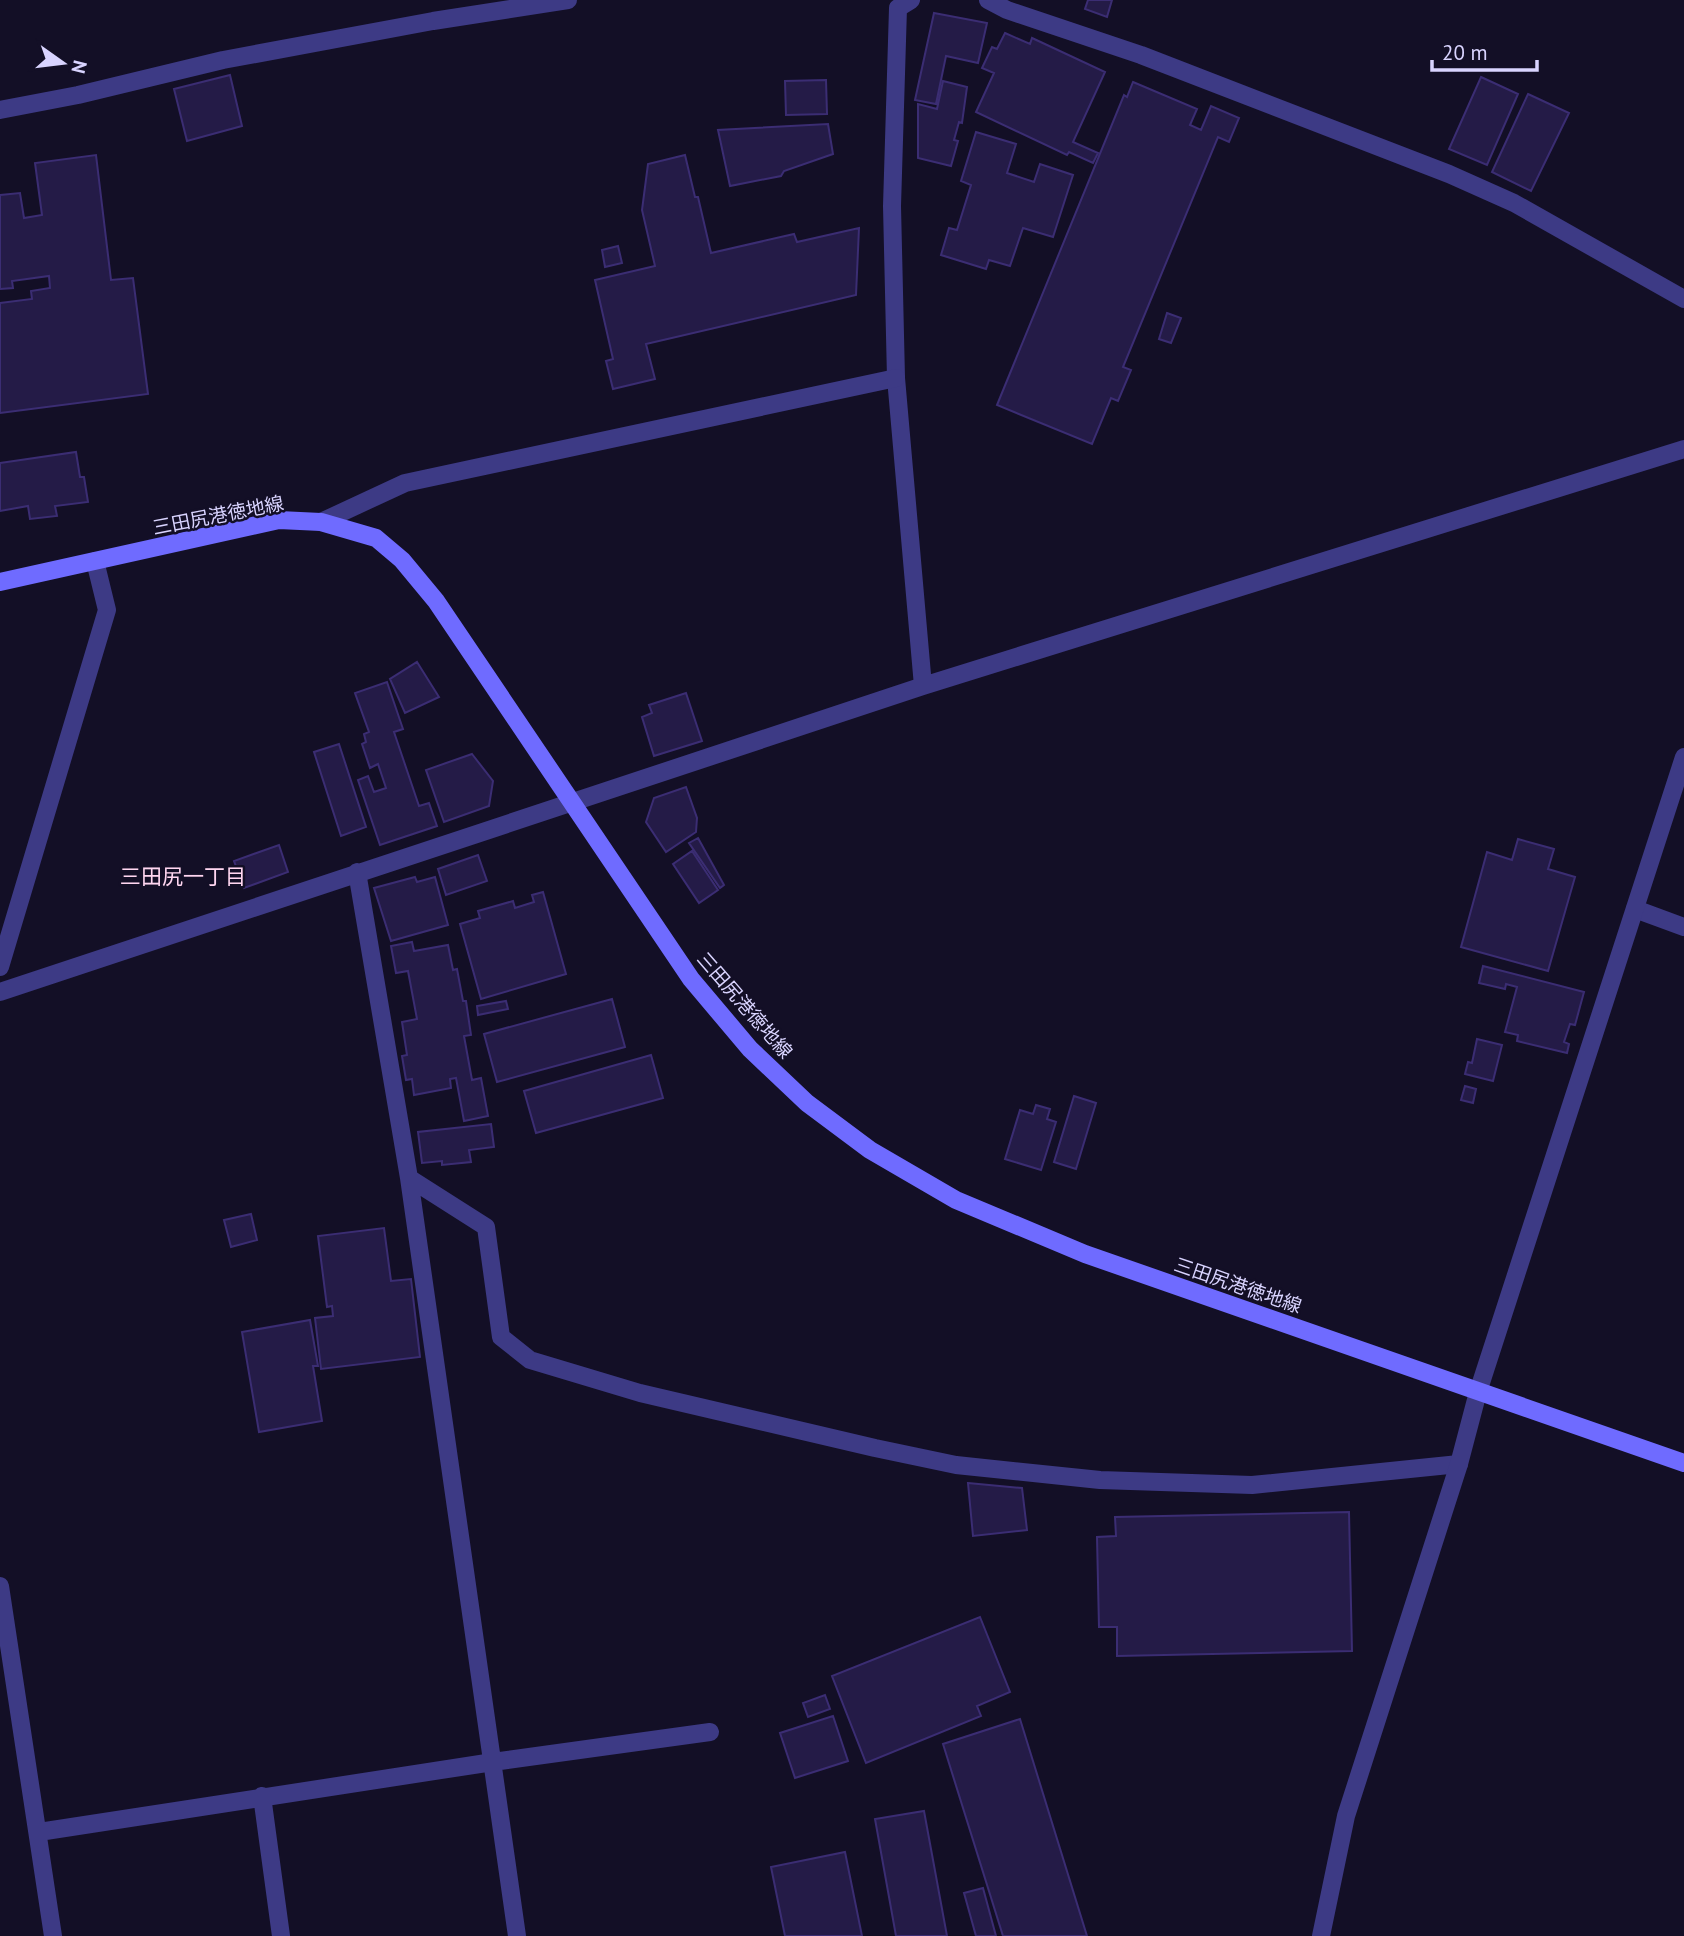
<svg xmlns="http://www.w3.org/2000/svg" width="1684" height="1936" font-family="'PT Sans','Noto Sans JP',sans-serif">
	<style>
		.building { fill: #241b47; stroke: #3b2d73; stroke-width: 2 }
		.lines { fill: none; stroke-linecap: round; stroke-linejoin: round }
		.minor { stroke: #3d3a85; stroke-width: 18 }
		.tertiary { stroke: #3d3a85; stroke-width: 18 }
		.secondary { stroke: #6f6bff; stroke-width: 18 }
		.labels { text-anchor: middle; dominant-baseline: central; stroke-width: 5; stroke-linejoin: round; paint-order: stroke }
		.street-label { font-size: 19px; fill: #d9d4ff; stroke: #130f26 }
		.neighbourhood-label { font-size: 21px; fill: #ffd6f0; stroke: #130f26 }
	</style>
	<rect width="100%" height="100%" fill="#130f26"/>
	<!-- building -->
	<path class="building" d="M1088 0H1112L1107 17 1085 9Z
		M934 13 987 23 978 63 946 56 936 104 915 100Z
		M1005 33 1030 44 1032 38 1105 72 1073 142 1098 153 1093 163 1069 152 1067 155 976 112 994 73 982 68 992 47 997 49Z
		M230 75 242 126 187 141 174 89Z
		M1481 77 1518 94 1487 165 1449 149Z
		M826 80 827 114 786 115 785 81Z
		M943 81 967 87 962 123 959 122 954 140 958 141 951 166 918 158V104L937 109Z
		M1133 82 1197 109 1190 125 1201 130 1211 106 1239 118 1229 142 1218 137 1123 367 1131 370 1118 401 1111 398 1092 444 997 405 1124 95 1127 97Z
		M1528 94 1569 113 1531 191 1492 172Z
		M828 124 833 154 784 171 781 176 730 186 718 130Z
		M976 132 1016 144 1007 173 1034 182 1040 164 1073 175 1053 237 1023 228 1010 266 989 260 986 269 941 255 949 228 957 230 971 185 961 181Z
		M96 155 111 280 133 278 148 394 0 413V303L32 299 31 291 50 288 49 276 12 281 13 288 0 289V195L20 193 24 218 42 215 35 163Z
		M685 155 695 197H698L711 253 794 234 797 242 859 228 856 295 646 344 655 379 613 389 606 361 613 359 595 280 655 266 642 210 648 164Z
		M618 246 622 263 605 267 602 250Z
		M1167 313 1181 318 1171 343 1159 339Z
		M76 452 80 477H84L88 502 55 506 57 516 30 519 28 506 0 511V463Z
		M417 662 439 697 405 713 390 679Z
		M387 682 403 729 394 732 419 806 429 803 437 826 380 845 358 780 368 776 374 792 386 788 378 764 370 768 362 744 366 742 364 734 369 732 355 693Z
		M686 693 702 741 654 756 642 717 652 713 649 705Z
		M339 744 366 827 341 836 314 752Z
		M472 754 493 781 489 806 444 822 426 770Z
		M686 787 697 818 696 832 666 852 646 822 654 798Z
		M698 838 724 885 720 888 689 843Z
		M1518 839 1554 849 1548 869 1575 877 1548 971 1461 947 1487 852 1512 860Z
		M279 845 288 872 244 888 234 861Z
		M692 851 718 890 699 903 673 864Z
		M478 855 487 881 446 895 438 869Z
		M415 877 417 882 435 877 448 925 391 941 374 888Z
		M543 892 566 974 481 999 460 924 480 918 478 911 513 901 515 908 534 902 532 895Z
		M412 942 414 951 448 945 453 970 457 969 463 1001H466L471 1035 464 1036 472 1080 481 1078 488 1116 464 1121 456 1078 450 1079 451 1088 414 1095 412 1079 406 1080 402 1056 407 1055 402 1022 417 1019 408 971 396 973 391 946Z
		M1483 966 1584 992 1575 1025 1570 1024 1564 1042 1569 1044 1567 1053 1517 1041 1518 1035 1505 1032 1517 987 1506 984 1505 989 1479 983Z
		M612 999 625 1047 497 1082 484 1034Z
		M506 1001 508 1009 478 1015 477 1006Z
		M1477 1039 1502 1045 1493 1081 1465 1074 1468 1062 1472 1063Z
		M651 1055 663 1098 536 1133 524 1091Z
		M1465 1086 1476 1089 1473 1103 1461 1100Z
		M1074 1096 1096 1103 1076 1169 1054 1162Z
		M1036 1105 1050 1109 1047 1119 1056 1122 1041 1170 1005 1159 1020 1110 1033 1114Z
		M491 1124 494 1147 469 1150 471 1162 442 1165V1161L422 1163 418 1132Z
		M251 1214 257 1240 231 1247 224 1220Z
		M384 1228 391 1281 411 1279 420 1357 321 1369 315 1318 333 1316 332 1306 327 1307 318 1236Z
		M310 1320 318 1366H313L322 1421 259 1432 242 1332Z
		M968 1483 1022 1488 1027 1530 973 1536Z
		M1349 1512 1352 1651 1117 1656V1627H1099L1097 1537 1116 1536 1115 1517Z
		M980 1617 1010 1692 977 1706 981 1716 866 1763 832 1676Z
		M825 1695 830 1709 808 1717 803 1703Z
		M833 1716 848 1761 795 1778 780 1733Z
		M1020 1719 1087 1936H1003L943 1744Z
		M924 1811 947 1936H896L875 1819Z
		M845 1852 862 1936H785L771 1867Z
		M983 1888 996 1936H976L964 1893Z"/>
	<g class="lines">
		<!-- minor -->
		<path class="minor" d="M911 0 898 8 892 206 896 378 923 686
			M988 0 1007 10 1141 55 1449 174 1514 203 1684 299
			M0 110 78 95 223 60 433 21 568 0
			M357 872 409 1178 517 1936
			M1635 909 1684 927
			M0 967 107 610 95 561
			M0 992 923 686 1684 449
			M409 1178 486 1227 501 1337 530 1360 640 1393 875 1448 956 1465 1100 1480 1252 1485 1459 1464
			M0 1586 53 1936
			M262 1796 281 1936
			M39 1832 493 1762 710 1732"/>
		<!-- tertiary -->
		<path class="tertiary" d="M321 522 405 483 896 378
			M1321 1936 1346 1816 1459 1464 1478 1392 1684 757"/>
		<!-- secondary -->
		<path class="secondary" d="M0 582 279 520 321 522 376 538 402 560 436 601 691 979 750 1049 807 1103 870 1150 956 1200 1085 1254 1684 1463"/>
	</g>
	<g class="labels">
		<!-- street labels -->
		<g class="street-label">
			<text transform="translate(218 515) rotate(-11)">三田尻港徳地線</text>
			<text transform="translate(745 1005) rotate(49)">三田尻港徳地線</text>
			<text transform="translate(1238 1285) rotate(19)">三田尻港徳地線</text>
		</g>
		<!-- neighbourhood labels -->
		<g class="neighbourhood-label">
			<text x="183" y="876">三田尻一丁目</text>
		</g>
	</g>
	<!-- north arrow -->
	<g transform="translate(63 63) rotate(104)" stroke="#130f26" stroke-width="5" paint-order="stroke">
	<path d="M0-5L12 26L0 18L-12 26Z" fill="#d9d4ff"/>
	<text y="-10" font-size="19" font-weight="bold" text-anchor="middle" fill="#d9d4ff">N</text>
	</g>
	<!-- scale -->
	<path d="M1432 60v10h105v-10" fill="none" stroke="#d9d4ff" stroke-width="3.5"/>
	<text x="1442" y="60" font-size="21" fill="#d9d4ff" stroke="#130f26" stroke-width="5" paint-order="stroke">20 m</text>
</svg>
